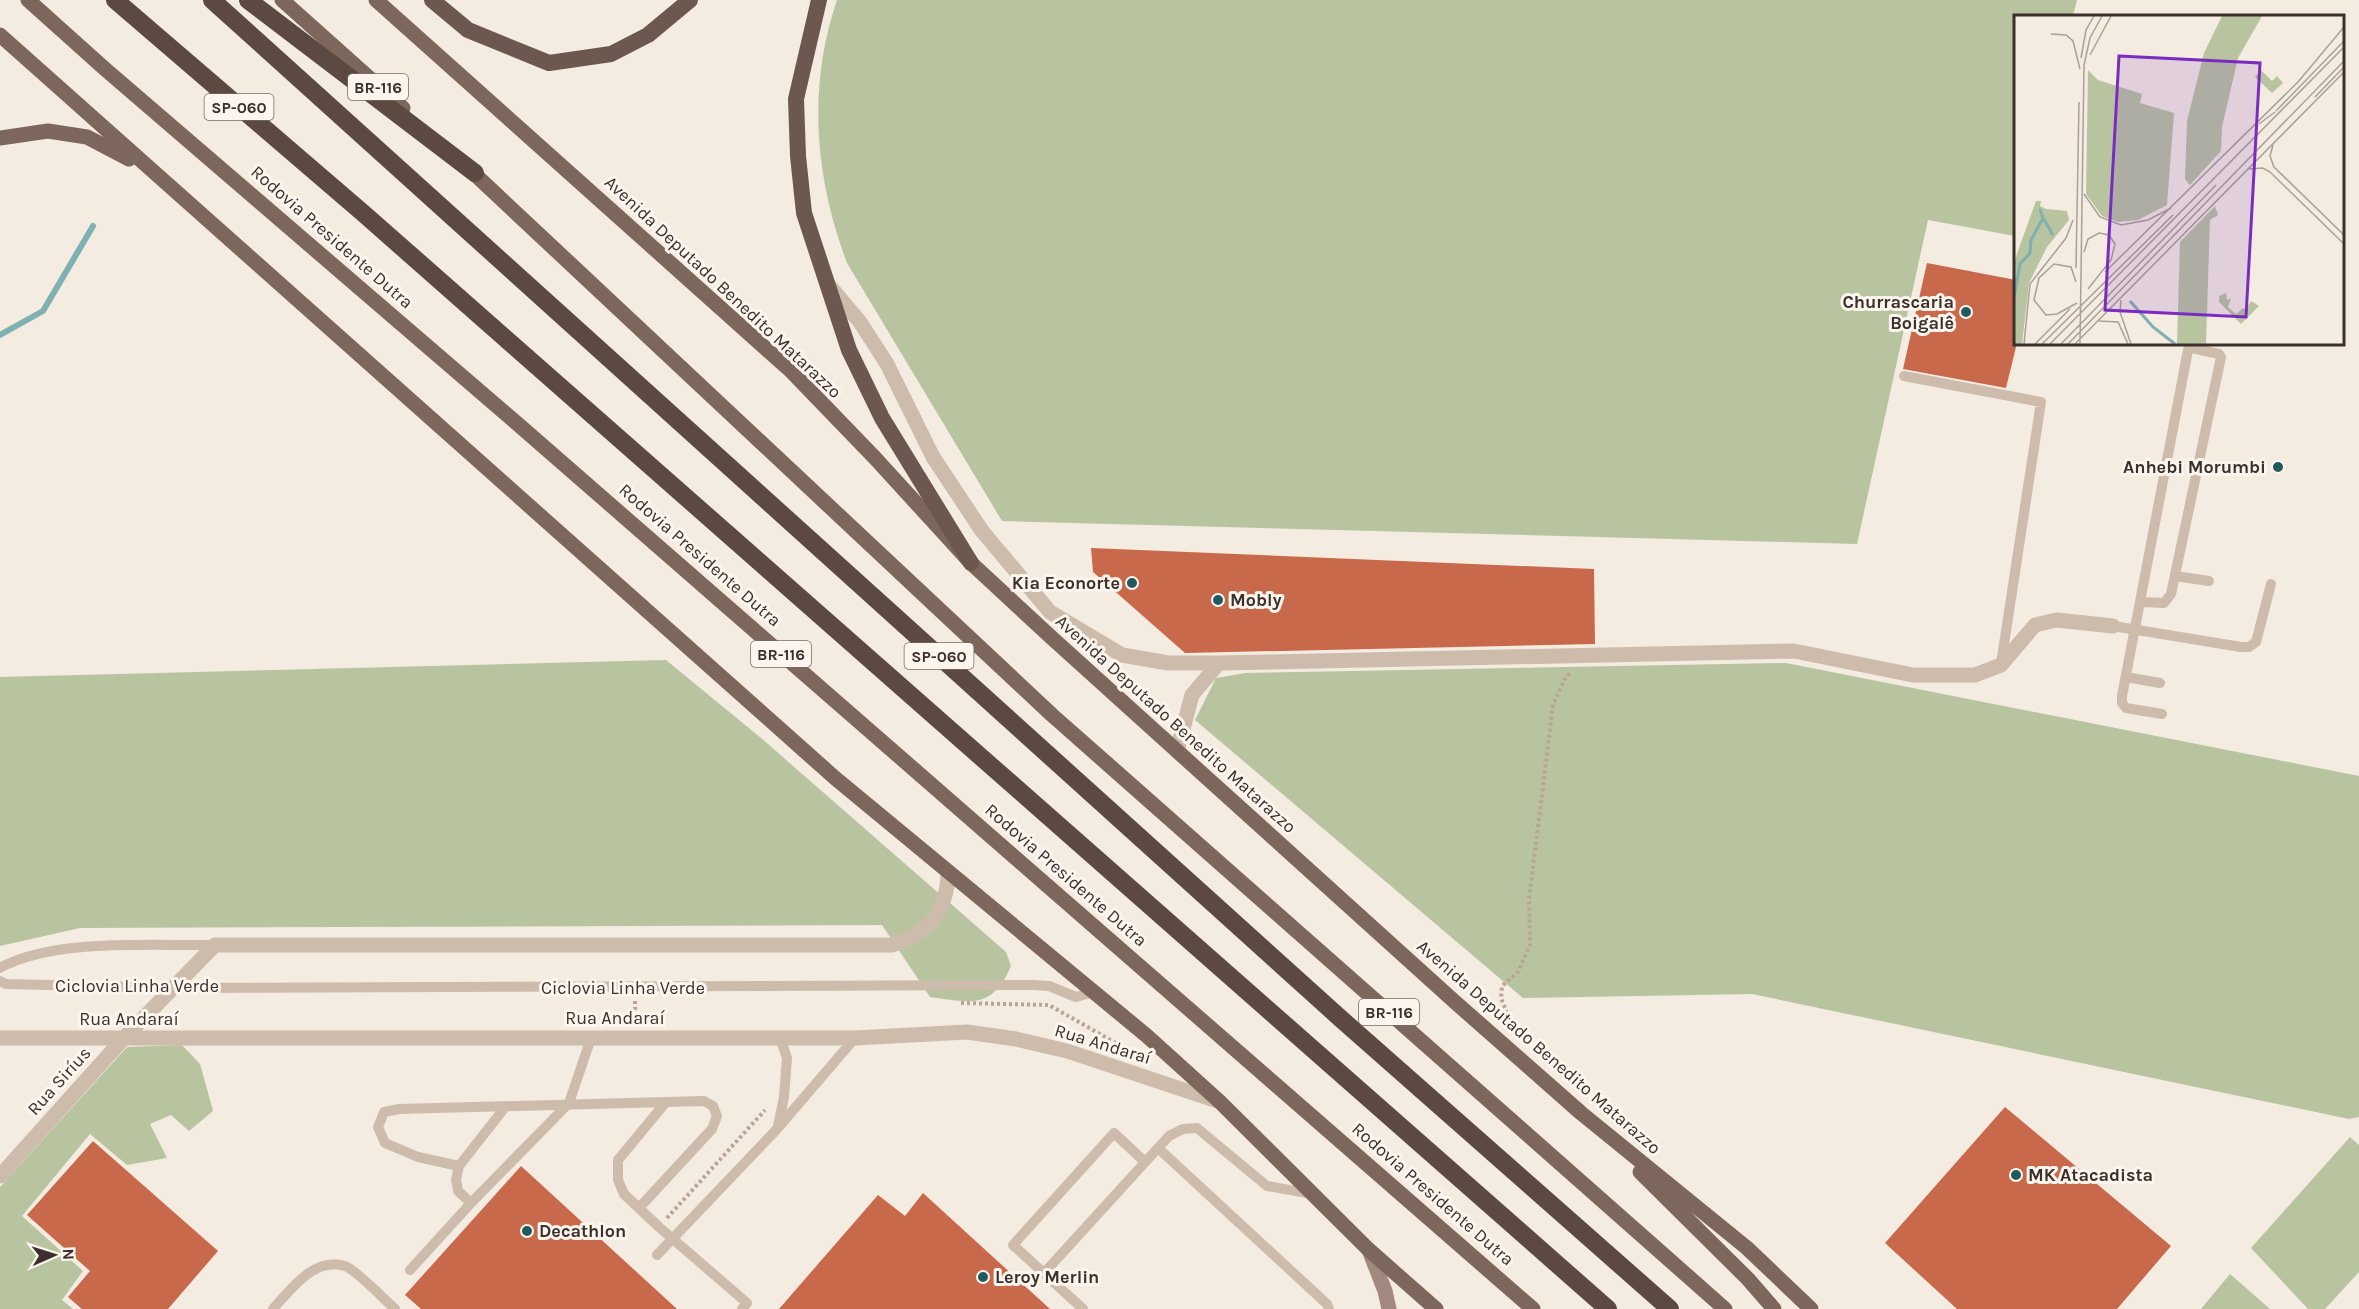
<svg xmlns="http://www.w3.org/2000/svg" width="2359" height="1309" font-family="Karla,sans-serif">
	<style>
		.green { fill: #b8c4a0 }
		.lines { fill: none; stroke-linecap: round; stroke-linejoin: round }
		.stream { stroke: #7fb0b2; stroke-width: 6 }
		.building { fill: #c8694b }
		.path { stroke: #b9a596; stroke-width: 4; stroke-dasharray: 3 3; stroke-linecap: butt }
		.service { stroke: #cdbbac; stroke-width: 10 }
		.minor { stroke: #cdbbac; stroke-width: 15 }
		.secondary { stroke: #a18a7d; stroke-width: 15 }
		.primary { stroke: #7d675c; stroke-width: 15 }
		.trunk { stroke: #6c584f; stroke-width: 16 }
		.motorway { stroke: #5c4a42; stroke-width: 18 }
		.poi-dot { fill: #1f5a5e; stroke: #fbf5ee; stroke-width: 2 }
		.labels { text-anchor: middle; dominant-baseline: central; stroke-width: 6; stroke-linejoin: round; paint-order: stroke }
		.shield { fill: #fbf5ee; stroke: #756b66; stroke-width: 1.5 }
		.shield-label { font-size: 16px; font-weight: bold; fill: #3b302b }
		.street-label { font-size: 18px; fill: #3b302b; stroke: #fbf5ee }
		.poi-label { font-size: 18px; font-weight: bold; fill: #3b302b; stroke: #fbf5ee; text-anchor: start }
		.inset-river { fill: none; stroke: #7fb0b2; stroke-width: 3 }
		.inset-road { fill: none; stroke: #aaa098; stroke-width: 1.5 }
		.view { fill: #7b2cbf; fill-opacity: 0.15; stroke: #7b2cbf; stroke-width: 3 }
		.inset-edge { fill: none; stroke: #3b302b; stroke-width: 3 }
	</style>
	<rect width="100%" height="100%" fill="#f4ebe1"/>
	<!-- green -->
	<path class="green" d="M837 0H2077L2073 16H2016L2015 236 1928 220 1857 544 1002 521 847 263C815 178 807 88 837 0Z
		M666 660 761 738 1006 952 1011 966C992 1011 969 1002 930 997L882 925 80 928 0 946V677Z
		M1786 663 2359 776V1117L2349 1119 1752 994 1523 998 1195 720 1216 678 1246 673Z
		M182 1045 200 1064 213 1111 189 1131 171 1115 150 1124 167 1158 127 1165 90 1134 22 1216 83 1271 62 1300 73 1309H0V1187L127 1047Z
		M2350 1137 2359 1145V1272L2325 1309H2308L2251 1248Z
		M2230 1274 2270 1309H2201Z"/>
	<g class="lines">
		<!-- stream -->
		<path class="stream" d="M0 335 43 311 93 226"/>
	</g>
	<!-- building -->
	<path class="building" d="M1927 263 2016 280V347L2006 388 1903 369Z
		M1091 548 1594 569 1595 644 1185 653 1093 572Z
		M2005 1107 2171 1246 2117 1309H1957L1885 1243Z
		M93 1141 218 1251 168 1309H82L68 1297 90 1271 27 1215Z
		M521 1166 677 1309H421L405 1295Z
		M923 1193 1050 1309H779L878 1195 905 1216Z"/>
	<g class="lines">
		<!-- path -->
		<path class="path" d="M961 1003 1049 1005 1135 1054
			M635 1022V1001
			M1514 1030 1501 998 1502 986 1518 972 1530 945 1529 899 1553 705 1564 680 1571 672
			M667 1218 765 1110"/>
		<!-- service -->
		<path class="service" d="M1904 376 2041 402 2001 664
			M2175 576 2209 581
			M2142 602 2164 603 2171 594 2221 357 2219 354 2192 348 2188 350 2122 696V703L2126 708 2162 714
			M2113 626 2241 647H2249L2256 642 2271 584
			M2126 677 2160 683
			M0 968C54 938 153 946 215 945
			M0 981 6 984 173 988 1034 985 1049 986 1076 997 1094 992
			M666 1102 618 1160V1180L624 1194 659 1227 747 1303 742 1309
			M778 1126 784 1097 787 1058 780 1038
			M1158 1148 1327 1304 1329 1309
			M459 1166 418 1157 385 1143 378 1127 384 1112 399 1109 704 1101 713 1106 717 1116 712 1129 639 1208
			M471 1203 458 1191 456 1179 459 1166 506 1106
			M657 1255 777 1129 855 1038
			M410 1270 471 1203 569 1103 591 1038
			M1044 1273 1169 1136 1183 1129 1197 1128 1267 1186 1313 1194
			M273 1309C291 1289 315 1256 345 1266 355 1269 385 1300 395 1309
			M1083 1309 1013 1245 1114 1133 1145 1162"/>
		<!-- minor -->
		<path class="minor" d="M828 284 860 322 887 364 933 457 982 531 1050 612 1122 655 1168 663H1219L1794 651 1913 675H1975L2001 665 2035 625 2056 620 2113 626
			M1177 751 1192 695 1219 663
			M0 1038H855L967 1032 1016 1039 1067 1051 1220 1102
			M0 1176 123 1039 215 945H892C927 935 947 911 948 874"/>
		<!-- secondary -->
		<path class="secondary" d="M1369 1250 1385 1291 1389 1309"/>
		<!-- primary -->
		<path class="primary" d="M28 0 105 69 520 426 1533 1309
			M282 0 403 108
			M376 0 791 371 875 458 971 563 1052 638 1455 1002 1581 1113 1747 1248 1811 1309
			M0 35 835 778 1147 1036 1220 1102 1369 1250 1436 1309
			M0 138 48 131 87 137 129 159
			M467 167 1052 715 1725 1309
			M1640 1172 1748 1279 1774 1309"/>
		<!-- trunk -->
		<path class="trunk" d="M432 0 468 30 549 63 611 54 648 35 690 0
			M819 0 796 99 798 156 804 213 849 350 882 418 971 563"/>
		<!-- motorway -->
		<path class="motorway" d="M115 0 363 213 1608 1309
			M212 0 1340 1018 1670 1309
			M248 0 475 173"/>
	</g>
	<!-- markers -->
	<g class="poi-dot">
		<circle cx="1966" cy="312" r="6"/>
		<circle cx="2278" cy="467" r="6"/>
		<circle cx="1132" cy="583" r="6"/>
		<circle cx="1218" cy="600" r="6"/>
		<circle cx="2016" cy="1175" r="6"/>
		<circle cx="527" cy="1231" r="6"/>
		<circle cx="983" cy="1277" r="6"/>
	</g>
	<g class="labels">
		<!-- shield labels -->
		<g class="shield">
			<rect x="348" y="74" width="60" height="26" rx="4.5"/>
			<rect x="204.5" y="94" width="69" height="26" rx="4.5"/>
			<rect x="751" y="641" width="60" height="26" rx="4.5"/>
			<rect x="904.5" y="643" width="69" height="26" rx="4.5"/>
			<rect x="1359" y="999" width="60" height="26" rx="4.5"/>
		</g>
		<g class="shield-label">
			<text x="378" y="87">BR-116</text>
			<text x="239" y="107">SP-060</text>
			<text x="781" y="654">BR-116</text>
			<text x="939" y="656">SP-060</text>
			<text x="1389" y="1012">BR-116</text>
		</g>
		<!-- street labels -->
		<g class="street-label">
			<text transform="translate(332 237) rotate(41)">Rodovia Presidente Dutra</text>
			<text transform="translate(723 287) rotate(43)">Avenida Deputado Benedito Matarazzo</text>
			<text transform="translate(700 555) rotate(41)">Rodovia Presidente Dutra</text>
			<text transform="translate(1176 724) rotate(42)">Avenida Deputado Benedito Matarazzo</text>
			<text transform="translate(1066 875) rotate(41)">Rodovia Presidente Dutra</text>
			<text x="137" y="986">Ciclovia Linha Verde</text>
			<text x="623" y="988">Ciclovia Linha Verde</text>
			<text x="615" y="1018">Rua Andaraí</text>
			<text x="129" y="1019">Rua Andaraí</text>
			<text transform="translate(1103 1044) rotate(17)">Rua Andaraí</text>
			<text transform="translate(1539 1047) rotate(41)">Avenida Deputado Benedito Matarazzo</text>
			<text transform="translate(59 1081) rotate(-48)">Rua Siríus</text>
			<text transform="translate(1433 1194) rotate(41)">Rodovia Presidente Dutra</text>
		</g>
		<!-- poi labels -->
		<g class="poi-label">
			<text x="1954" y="302" text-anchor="end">Churrascaria<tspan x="1954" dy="21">Boigalê</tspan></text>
			<text x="2266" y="467" text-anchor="end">Anhebi Morumbi</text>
			<text x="1120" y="583" text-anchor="end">Kia Econorte</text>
			<text x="1230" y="600">Mobly</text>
			<text x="2028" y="1175">MK Atacadista</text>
			<text x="539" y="1231">Decathlon</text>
			<text x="995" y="1277">Leroy Merlin</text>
		</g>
	</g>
	<!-- overview -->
	<g transform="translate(2014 15)">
		<rect width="330" height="330" fill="#f4ebe1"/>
		<path d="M208 1H248L224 43 208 112 207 136 176 170 171 164 173 106 190 38ZM74 55 84 65 128 79 126 88 160 98 153 190 124 205 104 207 88 201 72 179ZM247 55 258 66 263 61 269 68 258 78 241 62ZM22 186H27L26 191 32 194 53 196 55 205 33 232 15 268 8 329H0V247ZM201 191 204 200 196 205 192 329H163L166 227ZM212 278 213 285 217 283 214 292 222 299 229 293 232 295 237 286 245 291 227 309 205 287V281Z" fill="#b8c4a0"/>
		<path class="inset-river" d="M29 203 39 220M0 282 6 249 16 238 17 225 29 203 26 194M116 286 139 312 161 329"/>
		<path class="inset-road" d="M37 19 52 20 59 26 66 54M76 40 97 1M67 43 72 15 80 1M301 82 330 52M262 96 330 26M245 109 261 97M259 130 256 141 260 152 330 220M235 154 249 153 256 157 330 229M70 179 86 202 107 210 134 205 157 193M70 237 74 224 85 218 95 220 101 229 97 245 74 274M62 253 65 87M91 257 284 67 330 12M62 267 57 252 40 249 25 263 20 285 32 300 43 299 63 288M107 285 106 297 117 329M85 306 104 307 114 329M10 329 16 269 52 223 59 205M21 329 56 294M28 329 159 200M36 329 330 32M47 329 202 170M54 329 330 46M61 329 330 57M66 329 70 50 76 23 88 1"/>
		<path class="view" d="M105 41 246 48 232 302 91 295Z"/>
		<rect width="330" height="330" class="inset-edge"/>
	</g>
	<!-- north arrow -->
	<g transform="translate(54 1255) rotate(87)" stroke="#fbf5ee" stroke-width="4.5" paint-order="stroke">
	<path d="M0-4.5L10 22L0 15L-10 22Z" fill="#3b302b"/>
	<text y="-9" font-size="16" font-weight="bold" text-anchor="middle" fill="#3b302b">N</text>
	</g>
</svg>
